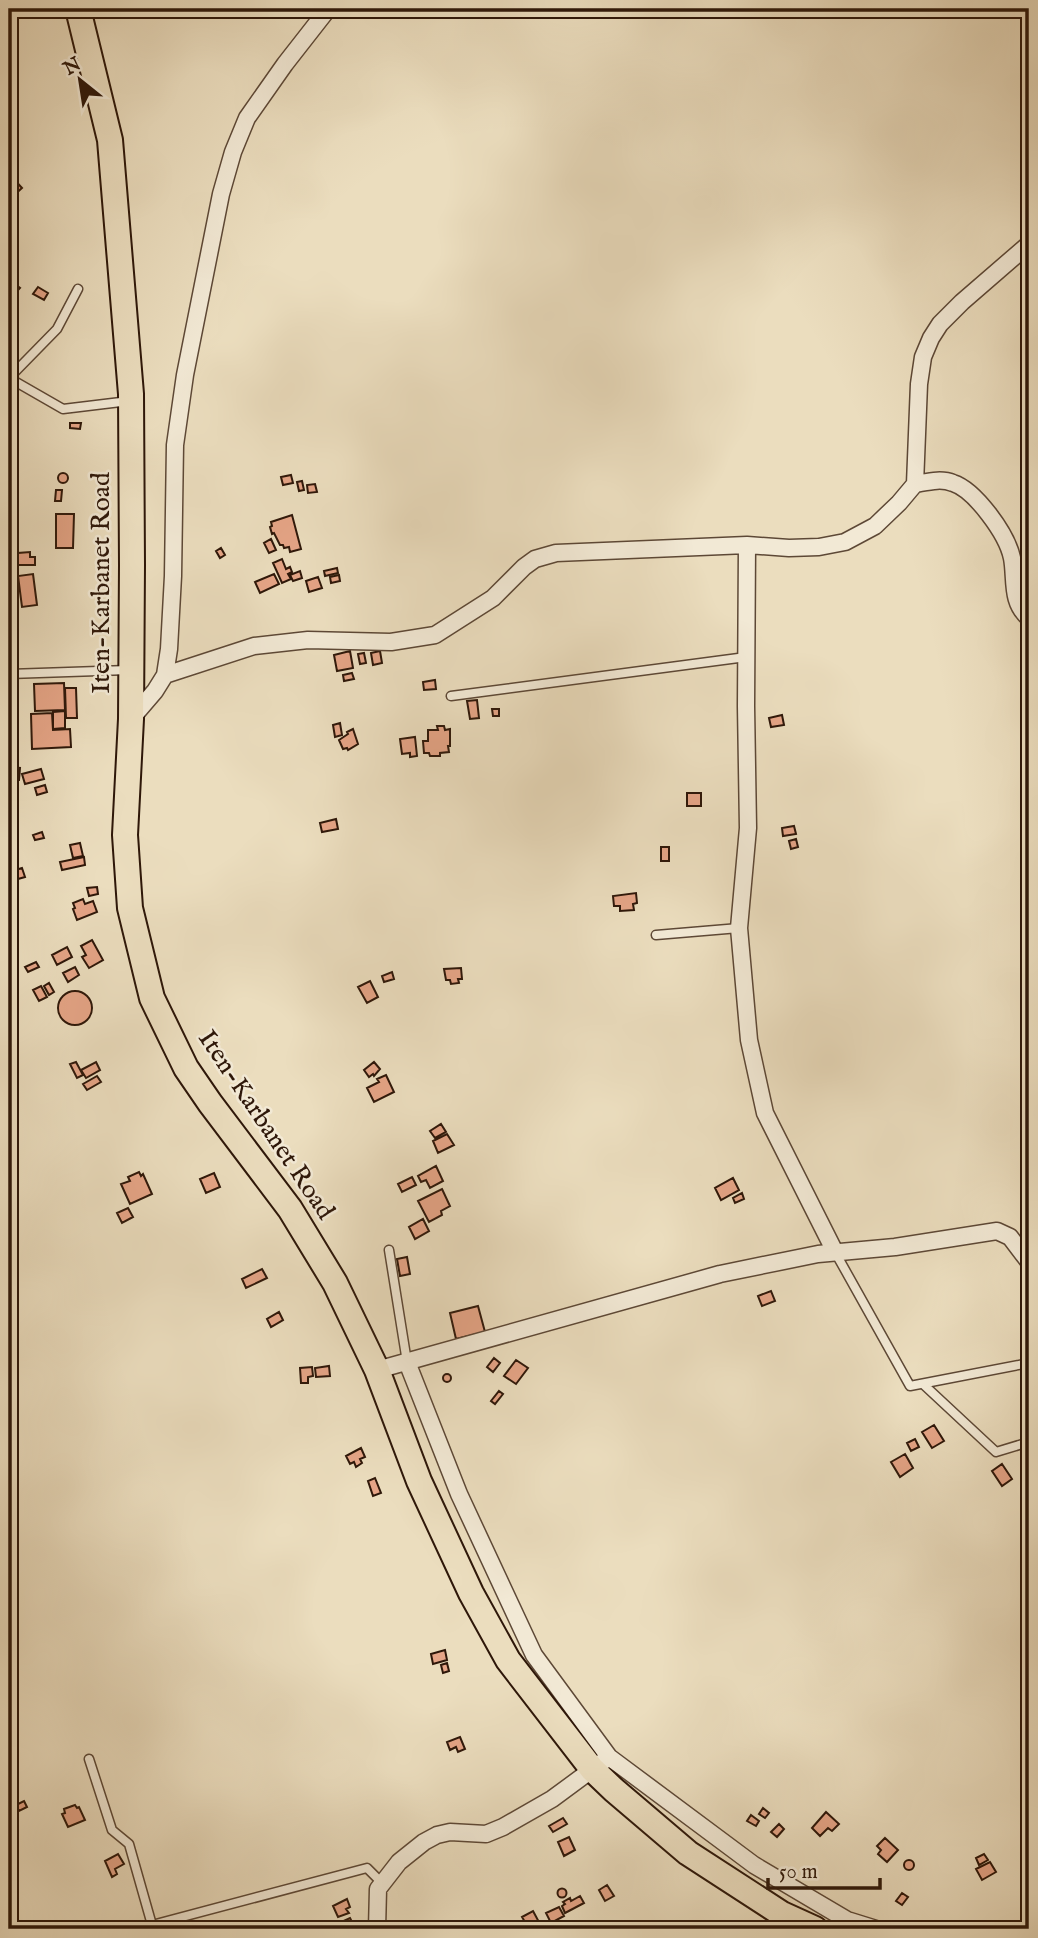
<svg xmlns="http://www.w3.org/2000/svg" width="1038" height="1938" font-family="'IM FELL English',serif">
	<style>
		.building { fill: #e6a587; stroke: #2e1709; stroke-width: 2 }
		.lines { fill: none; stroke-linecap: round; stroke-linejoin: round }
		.lane-casing { stroke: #5d4836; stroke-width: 11 }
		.street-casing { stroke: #5d4836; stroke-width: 19 }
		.primary-casing { stroke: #2e1709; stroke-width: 28 }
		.lane { stroke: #f2e9d5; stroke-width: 8 }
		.street { stroke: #f2e9d5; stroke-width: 16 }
		.primary { stroke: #ebddbe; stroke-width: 24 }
		.labels { text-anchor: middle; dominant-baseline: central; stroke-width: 5; stroke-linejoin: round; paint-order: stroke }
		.street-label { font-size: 26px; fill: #2e1709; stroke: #f2e9d5 }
	</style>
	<rect width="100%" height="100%" fill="#ebddbe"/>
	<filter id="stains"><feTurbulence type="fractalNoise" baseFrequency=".00286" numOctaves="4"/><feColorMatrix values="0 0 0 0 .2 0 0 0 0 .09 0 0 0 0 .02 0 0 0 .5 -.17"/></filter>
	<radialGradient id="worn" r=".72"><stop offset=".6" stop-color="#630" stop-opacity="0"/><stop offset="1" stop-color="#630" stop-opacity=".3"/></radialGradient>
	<!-- building -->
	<path class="building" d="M12 177 22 188 11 198 9 196V181Z
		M11 281 20 288 10 299 9 298V283Z
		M38 287 48 293 44 300 33 294Z
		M70 423H81L80 429 70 428Z
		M58 478a5 5 0 1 1 10 0a5 5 0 1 1-10 0Z
		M291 475 293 483 283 485 281 477Z
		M302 481 304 490 299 491 297 482Z
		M315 484 317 492 308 493 307 485Z
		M56 490H62L61 501H55Z
		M56 514H74L73 548H56Z
		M292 515 301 549 290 552 289 547 284 548 283 545H280L274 533 272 534 270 527 272 526 271 522Z
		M271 539 276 550 269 553 264 543Z
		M221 548 225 555 220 558 216 551Z
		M30 552V557H35V565H18V553Z
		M282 559 286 569 290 567 292 572 288 574 291 579 282 583 273 563Z
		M337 568 338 573 325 576 324 571Z
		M300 571 302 578 293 581 290 575Z
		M33 574 37 605 22 607 18 576Z
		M274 574 279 584 260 593 255 582Z
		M339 575 340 581 331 583 330 577Z
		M318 577 322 588 309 592 306 581Z
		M350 651 353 668 337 671 334 655Z
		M380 651 382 663 373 665 371 653Z
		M364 653 366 663 360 664 358 654Z
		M352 673 354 679 344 681 343 675Z
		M435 680 436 689 424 690 423 682Z
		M64 683 65 710 35 711 34 684Z
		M65 688H76L77 718H66Z
		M477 700 479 718 470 719 467 701Z
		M492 709H499V716H493Z
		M65 711V728L53 729V712Z
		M52 713 53 730 70 729 71 747 32 749 31 714Z
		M782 715 784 725 771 727 769 718Z
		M340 723 342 735 335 737 333 725Z
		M437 726H444L445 730 450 729V746H448L449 752 440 753V756H430L429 753H424L423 741H428V730H438Z
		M353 729 358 744 348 750 347 748 343 749 339 740 348 734 347 732Z
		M415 737 417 756 410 757V753L402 754 400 739Z
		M9 767 20 768 19 780H10V787Z
		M41 769 44 779 25 784 22 774Z
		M45 785 47 792 37 795 35 788Z
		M687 793H701V806H687Z
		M336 819 338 829 322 832 320 823Z
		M794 826 796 834 783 836 782 828Z
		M42 832 44 838 35 840 33 835Z
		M796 839 798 847 791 849 789 841Z
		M80 843 83 856 73 858 70 845Z
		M661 847H669V861H661Z
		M84 857 85 865 62 870 60 862Z
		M22 868 25 877 11 881 9 872Z
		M97 887 98 894 89 896 87 888Z
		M636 893 637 903 633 904 634 910 620 911V906H614L613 896Z
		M83 899 85 904 93 901 97 912 77 920 73 909 75 908 73 903Z
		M92 940 103 960 89 968 82 957 86 955 81 946Z
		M67 947 72 957 57 965 52 955Z
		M36 962 39 967 28 972 25 967Z
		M75 967 79 975 68 982 63 973Z
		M461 968 462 979H458L459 983 451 984 450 980H446L444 969Z
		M392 972 394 979 384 982 382 976Z
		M370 981 378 997 367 1003 358 987Z
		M49 983 54 992 49 995 44 986Z
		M41 986 47 997 39 1001 33 990Z
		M58 1008a17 17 0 1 1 34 0a17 17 0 1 1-34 0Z
		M76 1062 83 1075 77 1078 70 1064Z
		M96 1062 100 1070 86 1078 81 1070Z
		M374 1062 380 1069 374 1076 373 1074 369 1077 364 1070Z
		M386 1075 394 1092 374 1102 367 1088 379 1082 377 1079Z
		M97 1076 101 1082 87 1090 83 1084Z
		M441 1124 446 1132 435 1138 430 1131Z
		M447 1134 454 1145 438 1153 433 1141Z
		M436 1166 443 1181 430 1188 426 1180 421 1182 418 1176Z
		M139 1172 141 1176 143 1174 152 1194 130 1204 121 1184 130 1181 128 1177Z
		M214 1173 220 1187 206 1193 200 1179Z
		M412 1177 416 1185 402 1192 398 1184Z
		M733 1178 739 1190 721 1200 715 1188Z
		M442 1189 450 1206 441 1211 442 1215 429 1222 418 1201Z
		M742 1193 744 1199 735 1203 733 1198Z
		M128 1208 133 1217 122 1223 117 1213Z
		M423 1219 429 1231 415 1239 409 1227Z
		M407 1257 410 1274 400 1276 397 1259Z
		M262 1269 267 1278 246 1288 242 1279Z
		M771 1291 775 1301 762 1306 758 1296Z
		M478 1306 485 1332 456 1339 450 1313Z
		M279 1312 283 1320 271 1327 267 1319Z
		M494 1358 500 1363 493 1372 487 1367Z
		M516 1360 528 1368 516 1384 504 1376Z
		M329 1366 330 1376 316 1377 315 1368Z
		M312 1367 313 1376 308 1377V1383H301L300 1368Z
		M443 1378a4 4 0 1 1 8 0a4 4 0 1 1-8 0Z
		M499 1391 503 1394 495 1404 491 1401Z
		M934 1425 944 1441 932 1448 922 1432Z
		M915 1439 919 1447 911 1451 907 1443Z
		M361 1448 365 1457 360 1459 362 1463 356 1467 354 1462 350 1464 346 1456Z
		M905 1454 913 1468 900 1477 891 1462Z
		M1002 1464 1012 1479 1002 1486 992 1471Z
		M375 1478 381 1493 373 1496 368 1481Z
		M445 1650 447 1660 433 1664 431 1654Z
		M447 1663 449 1671 443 1673 441 1665Z
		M460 1737 465 1749 458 1752 456 1747 450 1750 447 1742Z
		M24 1801 27 1807 19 1811 16 1805Z
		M75 1805 77 1808 79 1807 85 1820 68 1827 62 1814 65 1813 64 1809Z
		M763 1808 769 1813 765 1818 759 1814Z
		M826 1812 839 1824 832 1831 828 1828 820 1836 812 1828Z
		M751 1815 759 1821 756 1826 747 1821Z
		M563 1818 567 1824 553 1832 549 1826Z
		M779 1824 784 1829 777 1837 771 1832Z
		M569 1837 575 1850 564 1856 558 1842Z
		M885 1838 898 1850 887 1862 878 1854 881 1850 877 1846Z
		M118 1854 124 1864 115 1869 117 1874 112 1877 105 1861Z
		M984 1854 988 1860 979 1865 976 1858Z
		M904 1865a5 5 0 1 1 10 0a5 5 0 1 1-10 0Z
		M990 1862 996 1872 982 1880 976 1869Z
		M607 1885 614 1896 605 1901 599 1890Z
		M557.5 1893a4.5 4.5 0 1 1 9 0a4.5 4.5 0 1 1-9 0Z
		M902 1893 908 1897 902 1905 896 1901Z
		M580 1896 584 1903 565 1913 562 1906 565 1904 563 1902 570 1898 571 1901Z
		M347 1899 350 1907 346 1909 349 1913 338 1917 333 1906Z
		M559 1907 564 1916 551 1923 546 1913Z
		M533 1911 540 1924 529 1929 522 1917Z
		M350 1918 355 1928 341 1929 339 1923Z
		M566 1922 569 1926 566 1929H557Z"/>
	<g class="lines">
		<!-- lane casing -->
		<g class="lane-casing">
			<path id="lane" d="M9 378 63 409 129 401
				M9 378 57 329 78 289
				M9 674 128 670
				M451 696 746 657
				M656 935 739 928
				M389 1250 407 1362
				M835 1252 910 1386 1029 1363
				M923 1384 996 1452 1029 1442
				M89 1759 112 1830 129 1844 152 1925 367 1868 383 1884"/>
		</g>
		<!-- street casing -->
		<g class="street-casing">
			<path id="street" d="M915 484C927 482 941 478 953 483 975 490 1007 534 1012 558 1016 579 1010 602 1029 618
				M747 545 746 706 748 828 739 928 749 1040 765 1113 835 1252
				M165 675 254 646 308 640 391 642 435 635 493 598 524 567 535 559 556 553 747 545 789 548 819 547 845 542 875 526 899 503 915 484 919 384 923 357 931 338 940 324 962 302 1029 244
				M131 719 155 691 165 675 169 649 173 576 175 445 185 375 221 194 233 152 247 118 285 64 328 9
				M407 1362 459 1494 534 1655 609 1757
				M377 1370 720 1274 818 1254 895 1247 997 1231 1010 1237 1029 1262
				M377 1929 378 1889 399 1862 424 1842 437 1835 450 1832 486 1834 503 1827 552 1799 609 1757 754 1865 847 1920 876 1929"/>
		</g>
		<!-- primary casing -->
		<g class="primary-casing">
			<path id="primary" d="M78 9 110 140 131 394 132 565 131 719 125 835 130 908 152 998 186 1068 210 1103 290 1209 335 1283 377 1370 419 1481 471 1593 508 1660 592 1769 614 1790 688 1853 782 1914 815 1929"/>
		</g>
		<!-- lane -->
		<use href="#lane" class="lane"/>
		<!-- street -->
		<use href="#street" class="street"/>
		<!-- primary -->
		<use href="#primary" class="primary"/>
	</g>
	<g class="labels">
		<!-- street labels -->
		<g class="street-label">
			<text transform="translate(101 583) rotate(-90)">Iten-Karbanet Road</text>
			<text transform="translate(266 1125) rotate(56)">Iten-Karbanet Road</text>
		</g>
	</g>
	<!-- margin -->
	<rect width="1038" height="1938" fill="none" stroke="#ebddbe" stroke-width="35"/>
	<rect x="10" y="10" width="1017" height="1917" fill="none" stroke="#2e1709" stroke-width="3.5"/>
	<rect x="18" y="18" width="1003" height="1903" fill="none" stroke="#2e1709" stroke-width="2"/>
	<!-- north arrow -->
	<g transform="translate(80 80) rotate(330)" stroke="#f2e9d5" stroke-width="5" paint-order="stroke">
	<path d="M0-5L12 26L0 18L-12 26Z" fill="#2e1709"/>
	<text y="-10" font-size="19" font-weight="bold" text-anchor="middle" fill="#2e1709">N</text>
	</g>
	<!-- scale -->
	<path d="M768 1878v10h112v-10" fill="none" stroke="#2e1709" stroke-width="3.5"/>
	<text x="779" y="1878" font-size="21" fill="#2e1709" stroke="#f2e9d5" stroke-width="5" paint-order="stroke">50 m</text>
	<rect width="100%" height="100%" filter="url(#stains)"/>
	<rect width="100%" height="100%" fill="url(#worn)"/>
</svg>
